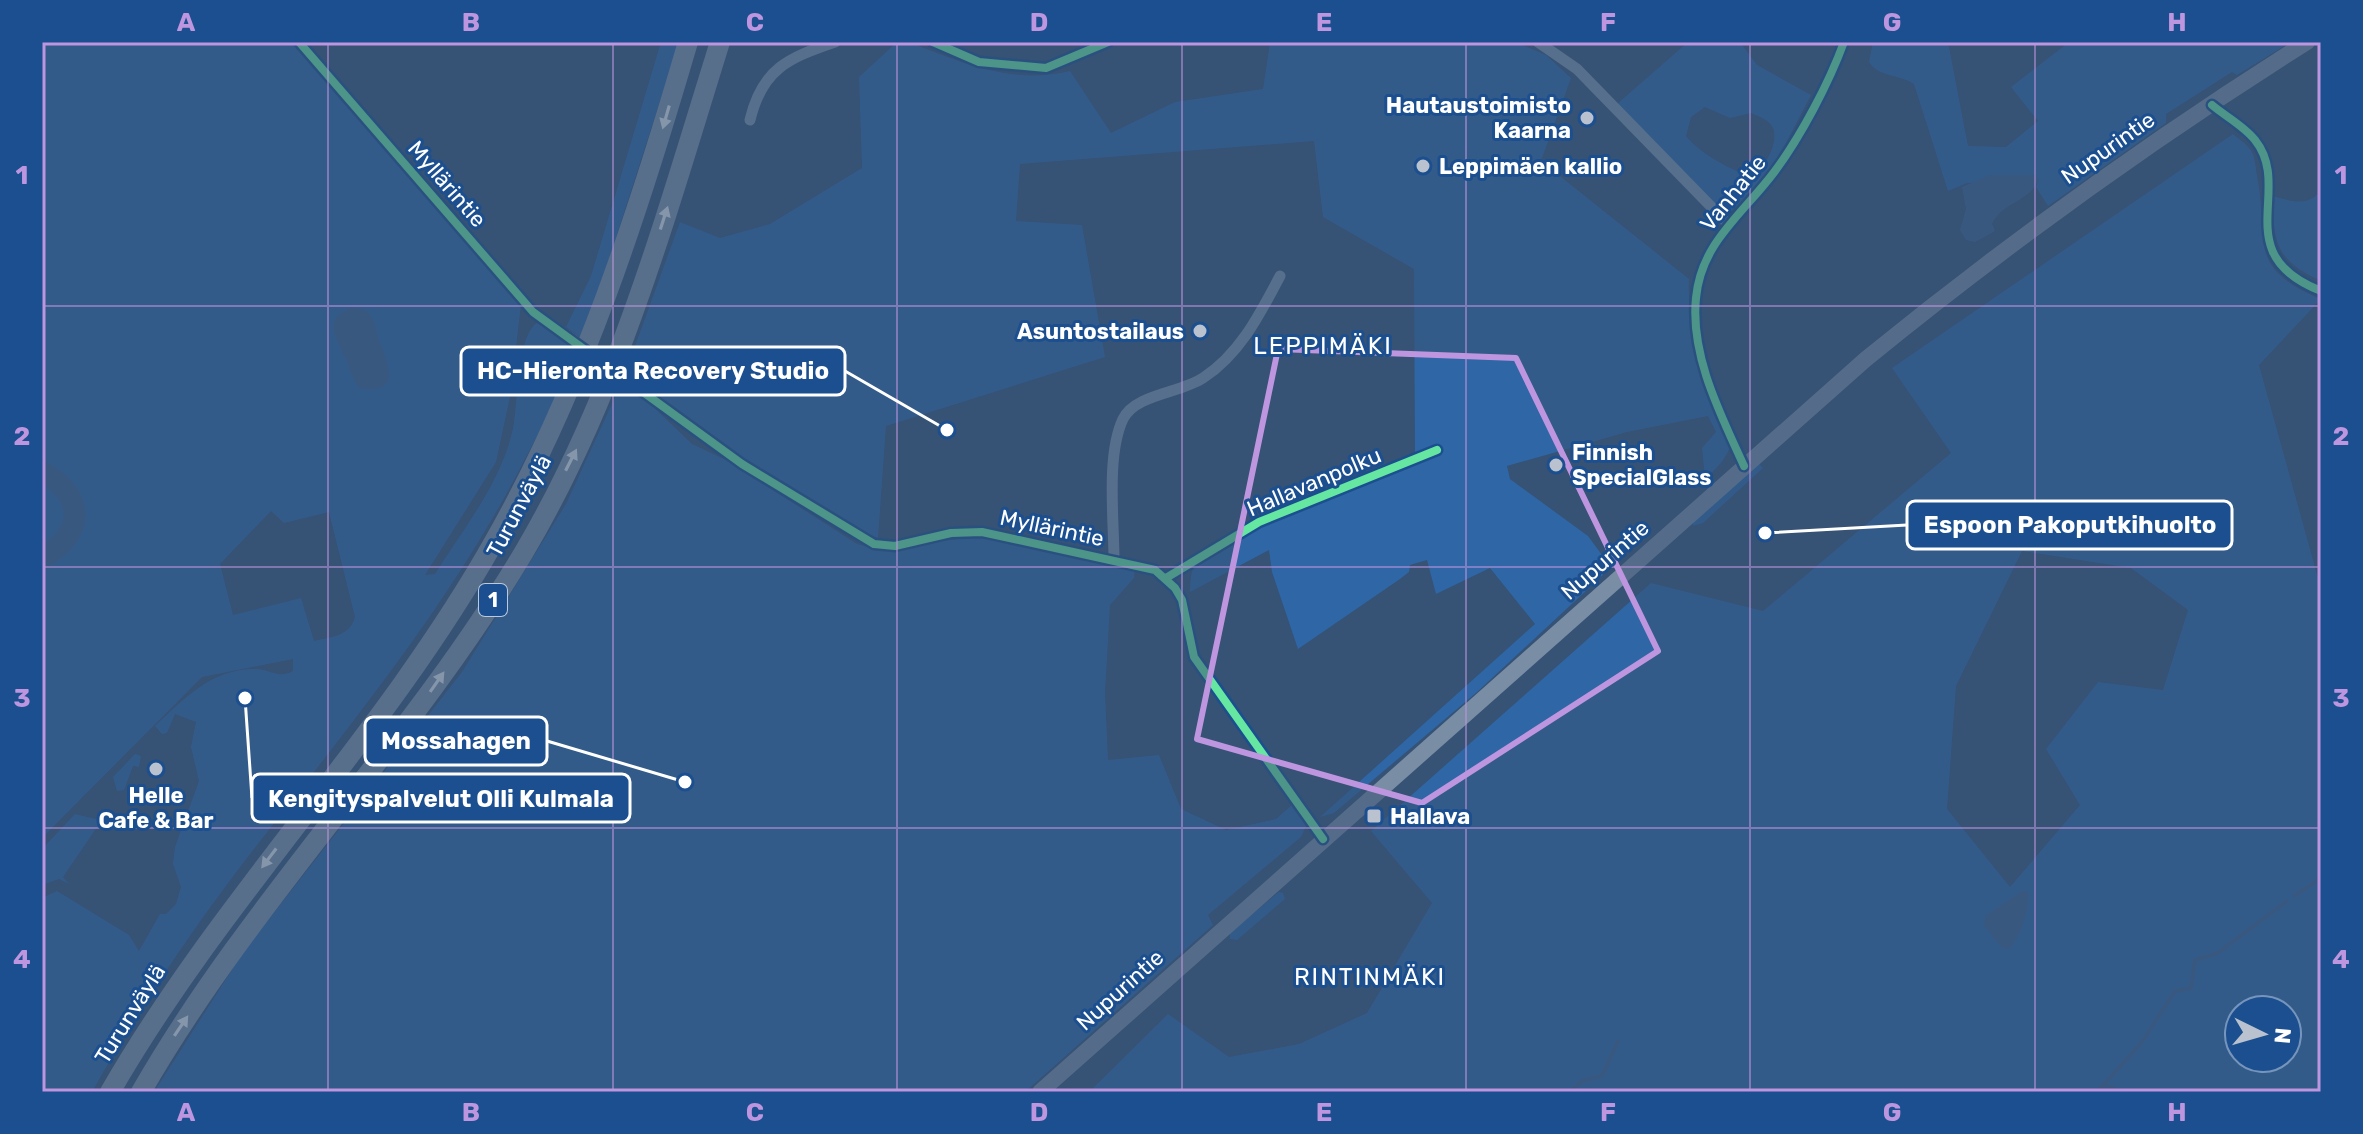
<svg xmlns="http://www.w3.org/2000/svg" width="2363" height="1134" font-family="Rubik,sans-serif">
	<style>
		.green { fill: #2f66a5; fill-rule: evenodd }
		.water { fill: #3b618d }
		.lines { fill: none; stroke-linecap: round; stroke-linejoin: round }
		.stream { stroke: #3b618d; stroke-width: 4 }
		.river { stroke: #3b618d; stroke-width: 22 }
		.minor-tunnel { stroke: #546c89; stroke-width: 11; stroke-dasharray: 11 5.5; stroke-linecap: butt }
		.minor { stroke: #7d92a8; stroke-width: 11 }
		.secondary { stroke: #798da4; stroke-width: 16 }
		.motorway { stroke: #7e92a7; stroke-width: 20 }
		.cycleway-casing { stroke: #1b4f8f; stroke-width: 13 }
		.cycleway { stroke: #66e7a1; stroke-width: 8 }
		.oneway { fill: #e5e9ed }
		.marked { fill: none; stroke: #bd96df; stroke-width: 6; stroke-linejoin: round }
		.grid { fill: none; stroke: #bd96df; stroke-width: 2; stroke-opacity: 0.55 }
		.poi-dot { fill: #b9c2ce; stroke: #1b4f8f; stroke-width: 3 }
		.labels { text-anchor: middle; dominant-baseline: central; stroke-width: 6; stroke-linejoin: round; paint-order: stroke }
		.shield { fill: #1b4f8f; stroke: #bbcadd; stroke-width: 2 }
		.shield-label { font-size: 20px; font-weight: bold; fill: #fff }
		.poi-label { font-size: 22px; font-weight: bold; fill: #fff; stroke: #1b4f8f; text-anchor: start }
		.street-label { font-size: 22px; fill: #fff; stroke: #1b4f8f }
		.neighbourhood-label { font-size: 24px; letter-spacing: 2px; fill: #fff; stroke: #1b4f8f }
		.leader { fill: none; stroke: #fff; stroke-width: 3 }
		.callout-dot { fill: #fff; stroke: #1b4f8f; stroke-width: 3 }
		.callout { fill: #1b4f8f; stroke: #fff; stroke-width: 3 }
		.callout-label { font-size: 24px; text-anchor: middle; font-weight: bold; fill: #fff }
		.neatline { fill: none; stroke: #bd96df; stroke-width: 3 }
		.grid-label { font-size: 26px; text-anchor: middle; font-weight: bold; fill: #bd96df }
	</style>
	<rect width="100%" height="100%" fill="#365274"/>
	<!-- green -->
	<path class="green" d="M42 42H293L521 304 511 392 496 462 425 575 435 574C465 526 504 479 514 423 518 399 517 336 537 323L576 346C565 385 545 421 526 457 457 593 362 710 268 831 203 913 143 1001 92 1092H42V898L57 891 129 935 139 951 160 914H166L176 904 181 887 173 864 175 847 199 781 191 747 196 722 175 714 167 733 162 734 155 726C185 698 212 668 257 669 272 670 278 679 293 671V659L202 677 42 838ZM271 511 284 523 329 512 355 617C350 636 331 637 314 641L301 598 233 615 220 564Z
		M661 42H679L589 321 580 337 566 327 591 276Z
		M897 42H909C962 63 1013 85 1070 71L1111 133 1175 102 1263 89 1270 43 1522 45 1546 55 1571 78 1541 161 1689 279C1687 323 1698 368 1713 409 1717 420 1728 432 1730 443 1731 454 1713 473 1705 478L1702 448 1716 432 1708 416 1627 432 1507 466 1510 479 1588 536 1608 563 1601 570 1603 575 1476 693 1334 813 1320 817 1535 624 1490 568 1436 594 1427 560 1410 565 1409 572 1400 579 1298 649 1272 572 1269 550 1190 592C1191 576 1190 567 1203 557L1262 524 1415 461 1414 269 1323 217 1314 141 1020 164 1016 221 1082 225 1105 357 886 426 878 538 859 532 741 456 626 371 680 222 720 238 770 224 862 168 859 77Z
		M1688 42H1740L1757 65 1811 95C1789 136 1768 186 1728 213L1721 212 1617 104ZM1705 107 1730 118 1751 113C1758 116 1770 120 1773 128 1779 143 1765 165 1755 176 1735 174 1698 152 1686 136L1691 117Z
		M1873 42H1948L1968 146 2006 147 2038 121 2011 87 2064 46V42H2291L2237 75 2232 72 2166 114V123L2048 206 2036 187 2039 179 1967 183 1948 191 1914 84C1899 74 1878 77 1869 62Z
		M2233 134C2239 139 2248 145 2252 152 2255 158 2256 169 2257 176 2270 241 2244 267 2321 299L2259 365 2321 589V1092H1089L1168 1014 1229 1057 1299 1044 1367 1013 1432 903 1371 831 1651 583 1763 611 1951 453 1892 368ZM2022 551 2131 568 2188 610 2163 690 2098 682 2046 749 2080 805 2010 887 1947 809 1956 686ZM2239 1010H2287V1058H2239Z
		M2321 189V281C2276 260 2273 243 2273 196 2290 201 2310 208 2321 189Z
		M622 382 641 395 692 444 726 460 857 544 876 549 982 536 1135 567 1134 578 1110 605 1105 693 1108 760 1159 755 1181 809 1226 830 1276 819 1293 804 1306 826 1301 837 1208 915 1213 925 1025 1092H154L244 951 462 672 566 504Z
		M1759 464 1763 468 1703 523 1693 526V521Z
		M135 754 141 756 139 767 133 766 124 790 117 791 113 777Z
		M75 814 100 820 106 830 97 827 63 877 69 884 59 879 42 885V849Z
		M1279 892 1283 893 1285 899 1237 940 1230 939V933Z"/>
	<!-- water -->
	<path class="water" d="M1990 175H2034L2039 179C2029 203 2003 201 1992 224L1995 231 1975 242 1966 240 1960 230 1966 209 1962 187Z
		M352 308C359 308 365 308 369 314 375 320 376 330 378 337 387 362 404 393 361 389L356 384C351 376 350 368 346 360 337 339 321 317 352 308Z
		M2022 891H2028C2031 906 2020 938 2009 949L2002 948 1984 926 1985 916Z"/>
	<g class="lines">
		<!-- stream -->
		<path class="stream" d="M2294 896 2321 878
			M2104 1085 2123 1092
			M1571 1092 1581 1081 1602 1076 1618 1041
			M2097 1092 2142 1042 2175 991 2191 988 2195 960 2218 953 2287 901"/>
		<!-- river -->
		<path class="river" d="M42 472C85 496 86 532 42 558"/>
		<!-- minor-tunnel -->
		<path class="minor-tunnel" d="M582 346 613 369"/>
		<!-- minor -->
		<path class="minor" d="M299 42 533 312 575 341
			M933 42 979 62 1046 68 1108 42
			M1538 42 1577 69 1728 224
			M2212 105C2225 116 2244 126 2255 140 2294 189 2227 254 2321 291
			M750 120C762 69 788 58 835 42
			M623 376 742 464 874 544 895 546 951 533 982 532 1155 570 1175 588 1182 600 1194 657 1323 839
			M1744 466C1721 415 1690 356 1696 298 1701 242 1744 213 1775 171 1801 136 1829 83 1844 42
			M1114 560C1114 520 1106 455 1123 419 1135 394 1181 393 1203 378 1240 354 1260 314 1280 276"/>
		<!-- secondary -->
		<path class="secondary" d="M1040 1092 1866 359C2006 245 2153 139 2307 42"/>
		<!-- motorway -->
		<path class="motorway" d="M110 1092C222 897 385 736 495 540 583 384 638 213 688 42
			M141 1092C251 900 411 742 524 552 617 395 666 215 720 42"/>
		<!-- cycleway casing -->
		<g class="cycleway-casing">
			<path id="cycleway" d="M299 42 533 312 742 464 874 544 895 546 951 533 982 532 1155 570 1175 588 1182 600 1194 657 1323 839
				M933 42 979 62 1046 68 1108 42
				M2212 105C2225 116 2244 126 2255 140 2294 189 2227 254 2321 291
				M1744 466C1721 415 1690 356 1696 298 1701 242 1744 213 1775 171 1801 136 1829 83 1844 42
				M1166 578 1259 522 1437 450"/>
		</g>
		<!-- cycleway -->
		<use href="#cycleway" class="cycleway"/>
	</g>
	<!-- one-way arrows -->
	<defs><path id="oneway-solid" d="M-6-.8H1V-3.2L6.5 0L1 3.2V.8H-6Z" transform="scale(2)"/></defs>
	<g class="oneway">
		<use href="#oneway-solid" transform="translate(666 117) rotate(106)"/>
		<use href="#oneway-solid" transform="translate(664 218) rotate(-72)"/>
		<use href="#oneway-solid" transform="translate(571 460) rotate(-63)"/>
		<use href="#oneway-solid" transform="translate(437 682) rotate(-55)"/>
		<use href="#oneway-solid" transform="translate(269 858) rotate(127)"/>
		<use href="#oneway-solid" transform="translate(181 1026) rotate(-56)"/>
	</g>
	<!-- marked area -->
	<path d="M0 0H2363V1134H0ZM1278 349 1516 358 1658 651 1422 803 1197 739Z" fill="#365274" fill-opacity=".55" fill-rule="evenodd"/>
	<path class="marked" d="M1278 349 1516 358 1658 651 1422 803 1197 739Z"/>
	<!-- grid -->
	<path class="grid" d="M328 42V1092M613 42V1092M897 42V1092M1182 42V1092M1466 42V1092M1750 42V1092M2035 42V1092M42 306H2321M42 567H2321M42 828H2321"/>
	<!-- markers -->
	<g class="poi-dot">
		<circle cx="1587" cy="118" r="8"/>
		<circle cx="1423" cy="166" r="8"/>
		<circle cx="1200" cy="331" r="8"/>
		<circle cx="1556" cy="465" r="8"/>
		<circle cx="156" cy="769" r="8"/>
		<rect x="1366" y="808" width="16" height="16" rx="4"/>
	</g>
	<g class="labels">
		<!-- shield labels -->
		<rect class="shield" x="479" y="584" width="28" height="32" rx="6"/>
		<g class="shield-label">
			<text x="493" y="600">1</text>
		</g>
		<!-- poi labels -->
		<g class="poi-label">
			<text x="1571" y="105" text-anchor="end">Hautaustoimisto<tspan x="1571" dy="25">Kaarna</tspan></text>
			<text x="1439" y="166">Leppimäen kallio</text>
			<text x="1184" y="331" text-anchor="end">Asuntostailaus</text>
			<text x="1572" y="452">Finnish<tspan x="1572" dy="25">SpecialGlass</tspan></text>
			<text x="156" y="795" text-anchor="middle">Helle<tspan x="156" dy="25">Cafe &amp; Bar</tspan></text>
			<text x="1390" y="816">Hallava</text>
		</g>
		<!-- street labels -->
		<g class="street-label">
			<text transform="translate(2108 148) rotate(-35)">Nupurintie</text>
			<text transform="translate(447 184) rotate(49)">Myllärintie</text>
			<text transform="translate(1733 193) rotate(-51)">Vanhatie</text>
			<text transform="translate(1314 482) rotate(-23)">Hallavanpolku</text>
			<text transform="translate(519 506) rotate(-62)">Turunväylä</text>
			<text transform="translate(1052 528) rotate(12)">Myllärintie</text>
			<text transform="translate(1605 560) rotate(-41)">Nupurintie</text>
			<text transform="translate(1120 990) rotate(-42)">Nupurintie</text>
			<text transform="translate(130 1014) rotate(-58)">Turunväylä</text>
		</g>
		<!-- neighbourhood labels -->
		<g class="neighbourhood-label">
			<text x="1323" y="346">LEPPIMÄKI</text>
			<text x="1370" y="977">RINTINMÄKI</text>
		</g>
	</g>
	<!-- callouts -->
	<path class="leader" d="M947 430L845 371M1765 533L1907 525M685 782L547 741M245 698L252 798"/>
	<g class="callout-dot">
		<circle cx="947" cy="430" r="8"/>
		<circle cx="1765" cy="533" r="8"/>
		<circle cx="685" cy="782" r="8"/>
		<circle cx="245" cy="698" r="8"/>
	</g>
	<g class="callout">
		<rect x="461" y="347" width="384" height="48" rx="8"/>
		<rect x="1907" y="501" width="325" height="48" rx="8"/>
		<rect x="365" y="717" width="182" height="48" rx="8"/>
		<rect x="252" y="774" width="378" height="48" rx="8"/>
	</g>
	<g class="callout-label">
		<text x="653" y="379">HC-Hieronta Recovery Studio</text>
		<text x="2070" y="533">Espoon Pakoputkihuolto</text>
		<text x="456" y="749">Mossahagen</text>
		<text x="441" y="807">Kengityspalvelut Olli Kulmala</text>
	</g>
	<!-- border -->
	<rect width="2363" height="1134" fill="none" stroke="#1b4f8f" stroke-width="88"/>
	<!-- north arrow -->
	<g transform="translate(2263 1034) rotate(95)"><circle r="38" fill="#1b4f8f" stroke="#7695bc" stroke-width="2"/>
	<path d="M0-6L14 30L0 20L-14 30Z" fill="#b9c2ce"/>
	<text y="-12" font-size="22" font-weight="bold" text-anchor="middle" fill="#ffffff">N</text>
	</g>
	<rect x="44" y="44" width="2275" height="1046" class="neatline"/>
	<g class="grid-label">
		<text x="186" y="31">A</text>
		<text x="471" y="31">B</text>
		<text x="755" y="31">C</text>
		<text x="1039" y="31">D</text>
		<text x="1324" y="31">E</text>
		<text x="1608" y="31">F</text>
		<text x="1892" y="31">G</text>
		<text x="2177" y="31">H</text>
		<text x="22" y="184">1</text>
		<text x="2341" y="184">1</text>
		<text x="22" y="445">2</text>
		<text x="2341" y="445">2</text>
		<text x="22" y="707">3</text>
		<text x="2341" y="707">3</text>
		<text x="22" y="968">4</text>
		<text x="2341" y="968">4</text>
		<text x="186" y="1121">A</text>
		<text x="471" y="1121">B</text>
		<text x="755" y="1121">C</text>
		<text x="1039" y="1121">D</text>
		<text x="1324" y="1121">E</text>
		<text x="1608" y="1121">F</text>
		<text x="1892" y="1121">G</text>
		<text x="2177" y="1121">H</text>
	</g>
</svg>
